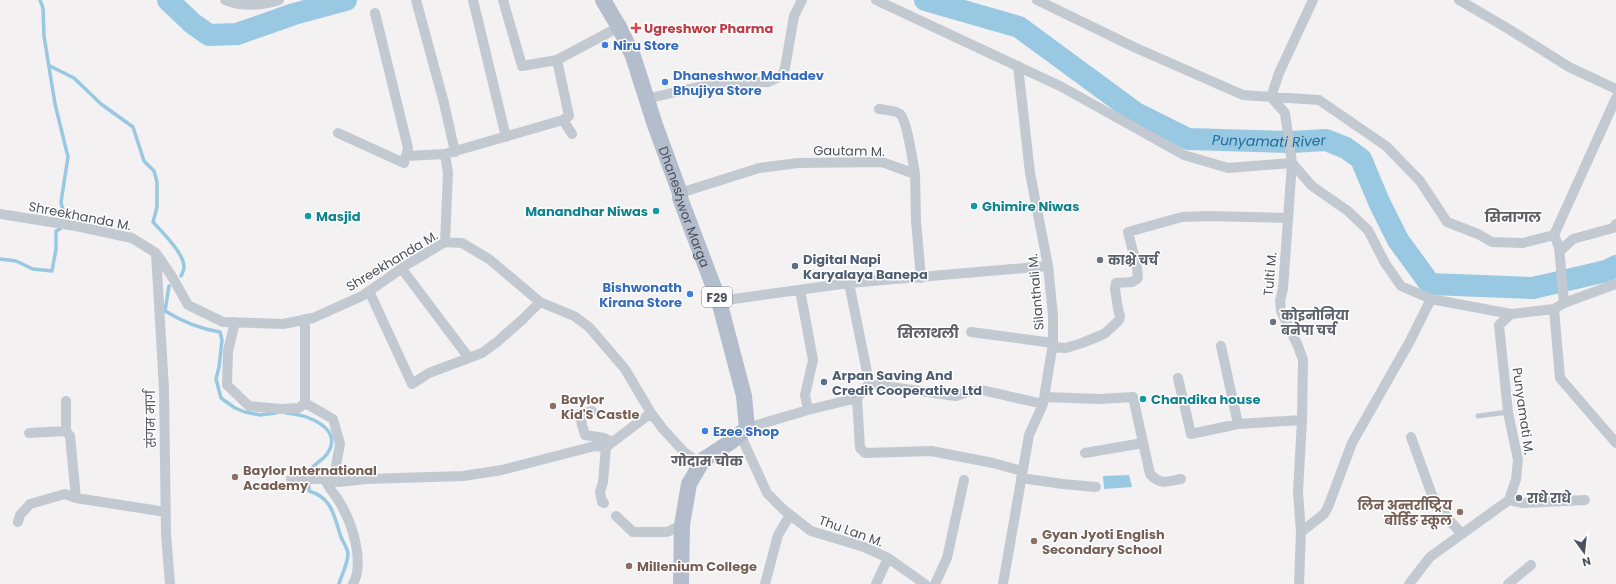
<svg xmlns="http://www.w3.org/2000/svg" width="1616" height="584" font-family="Poppins,'Noto Sans Devanagari',sans-serif">
	<style>
		.water { fill: #98c8e2 }
		.lines { fill: none; stroke-linecap: round; stroke-linejoin: round }
		.stream { stroke: #98c8e2; stroke-width: 3.5 }
		.river { stroke: #98c8e2; stroke-width: 22 }
		.service { stroke: #c3c9d0; stroke-width: 5 }
		.minor { stroke: #c3c9d0; stroke-width: 10 }
		.primary { stroke: #b4bdcc; stroke-width: 16 }
		.health-dot { fill: #e0444e; stroke: #fff; stroke-width: 1.5 }
		.shop-dot { fill: #3f7fe0; stroke: #fff; stroke-width: 1.5 }
		.culture-dot { fill: #0f9aa8; stroke: #fff; stroke-width: 1.5 }
		.worship-dot { fill: #6b7280; stroke: #fff; stroke-width: 1.5 }
		.service-dot { fill: #5c6f8a; stroke: #fff; stroke-width: 1.5 }
		.education-dot { fill: #8d6e63; stroke: #fff; stroke-width: 1.5 }
		.labels { text-anchor: middle; dominant-baseline: central; stroke-width: 3; stroke-linejoin: round; paint-order: stroke }
		.shield { fill: #fff; stroke: #81858d; stroke-width: 1 }
		.shield-label { font-size: 12px; font-weight: bold; fill: #4b515c }
		.health-label { font-size: 13px; font-weight: bold; fill: #be3a42; stroke: #fff; text-anchor: start }
		.shop-label { font-size: 13px; font-weight: bold; fill: #366cbe; stroke: #fff; text-anchor: start }
		.street-label { font-size: 13px; fill: #4b515c; stroke: #fff }
		.culture-label { font-size: 13px; font-weight: bold; fill: #0d838f; stroke: #fff; text-anchor: start }
		.service-label { font-size: 13px; font-weight: bold; fill: #4e5e75; stroke: #fff; text-anchor: start }
		.worship-label { font-size: 13px; font-weight: bold; fill: #5b616d; stroke: #fff; text-anchor: start }
		.education-label { font-size: 13px; font-weight: bold; fill: #785e54; stroke: #fff; text-anchor: start }
		.water-label { font-size: 14px; font-style: italic; fill: #1f6f9b; stroke: #fff }
		.neighbourhood-label { font-size: 14px; font-weight: bold; fill: #5e6065; stroke: #fff }
	</style>
	<rect width="100%" height="100%" fill="#f3f1f1"/>
	<!-- water -->
	<path class="water" d="M1129 475 1132 487 1104 489 1103 476Z"/>
	<g class="lines">
		<!-- stream -->
		<path class="stream" d="M40 0 43 8 44 36 55 104 68 157 61 202 63 211
			M50 66 74 78 101 104 133 127 144 161 154 171 157 182V207L153 222C162 232 184 253 184 267 184 270 182 274 181 276
			M0 259 16 261 33 269 52 271 56 249V231L60 229
			M169 286 165 311C183 322 200 329 220 332L222 340 219 367 216 379 221 398 235 408 245 412 260 415 276 413
			M286 413C306 414 345 428 327 454 322 461 312 465 309 472 307 477 309 485 309 491 333 498 334 517 341 537 343 542 348 549 348 554 347 567 342 573 339 584"/>
		<!-- river -->
		<g class="river">
			<path d="M168 0 192 23 209 35 237 34 294 14 346 0"/>
			<path id="s1" d="M925 0 1019 27 1136 113 1188 139 1291 142 1326 140 1346 148 1361 159 1379 202 1398 240 1430 284 1533 288 1606 271 1616 266"/>
		</g>
		<!-- service -->
		<path class="service" d="M1478 416 1508 412"/>
		<!-- minor -->
		<path class="minor" d="M225 0C243 7 261 6 279 0
			M416 0 444 103 455 152
			M473 0 506 137
			M503 0 522 66 557 60
			M876 0 1060 86 1184 155 1228 168 1292 163 1312 186 1348 211 1368 230 1385 263 1401 286 1431 299 1511 314
			M1037 0 1136 48 1243 95 1319 100 1386 146 1420 181 1447 222 1478 234 1492 242 1523 243 1554 235
			M1459 0 1507 28 1569 67 1616 89
			M646 99 719 82H768L782 76 785 68 794 16 802 0
			M879 109C885 110 895 110 900 114 907 120 913 163 915 174
			M563 120 569 116 557 60 619 27
			M338 133 404 163 408 148 375 13
			M406 156 445 154
			M680 193 759 168 798 163 882 162 915 174 916 221 921 278
			M0 214 76 226 132 238 156 253 171 275 188 305 223 322 283 324 313 318 362 296 408 264 445 242 462 243 489 259 540 302 574 316 589 327 625 369 651 413 663 429 684 452 700 463
			M445 242 448 173 445 154 563 120 572 134
			M1559 252 1573 239 1613 228 1616 224
			M156 253 164 389 166 533 170 584
			M402 269 469 358
			M1616 284 1564 303 1554 309 1560 378 1616 443
			M800 290 813 360 805 395 808 410
			M369 291 412 384 429 373 482 353 497 342 523 319 540 302
			M719 301 849 283 1048 266
			M1564 303 1559 247 1554 235 1616 98
			M305 319V403
			M235 322 228 351 227 385 249 406 281 409 299 408 305 403
			M971 332 1053 343
			M1221 346 1238 424
			M1052 347 1066 348 1082 343 1104 334 1113 326 1119 320 1120 316 1118 309 1115 289 1116 283 1132 282 1138 278 1137 267 1128 232 1182 217 1208 216 1287 218
			M1178 378 1191 434 1238 424 1302 420
			M869 384 956 396 967 392 982 390 1043 404
			M1045 397 1099 399 1133 397 1150 474C1161 486 1168 481 1181 479
			M857 398 860 448 865 453 931 451 993 463 1022 471
			M305 403 333 419 340 444 333 482
			M592 411 580 414 582 425 585 435 604 438 613 442
			M747 428 808 410 857 398 869 384 868 377 849 283
			M66 431 70 436 76 498 166 512
			M29 433 66 431V401
			M740 434 767 493 784 510 811 531 864 547 888 558 925 584
			M1411 437 1432 495 1449 520 1462 534
			M1085 453 1143 443
			M1021 478 1063 484 1096 487
			M291 479H325L338 482 367 479 463 476 502 470 595 446 606 447 651 413
			M325 479C330 492 335 493 340 503 352 523 365 562 353 584
			M1509 500 1523 503 1585 500
			M604 503 602 502 600 492 603 482 606 447
			M616 516 633 532H667L682 525
			M18 522 20 515 30 504 65 494 76 498
			M1301 532 1324 514 1328 507 1352 443 1410 341 1431 299
			M765 584 778 535 790 515
			M876 584 888 558
			M935 584 947 558 964 480
			M1003 584 1029 435 1043 404 1053 343V316L1048 266 1030 173 1018 66
			M1299 584 1301 532 1298 492 1302 420 1303 360 1298 346 1281 311 1280 301 1283 289 1292 163 1285 113 1271 97 1279 73 1313 0
			M1409 584 1430 557 1509 500 1516 479 1518 460 1508 412 1499 325 1511 314 1554 309
			M1508 584 1531 565"/>
		<!-- primary -->
		<path class="primary" id="s2" d="M603 0 619 27 633 56 655 125 680 193V198L719 301 744 396 747 428 732 441 703 460 689 484 682 525 681 584"/>
	</g>
	<!-- markers -->
	<path class="health-dot" d="M634 22h4v4h4v4h-4v4h-4v-4h-4v-4h4z"/>
	<g class="shop-dot">
		<circle cx="605" cy="45" r="4"/>
		<circle cx="665" cy="82" r="4"/>
		<circle cx="690" cy="294" r="4"/>
		<circle cx="705" cy="431" r="4"/>
	</g>
	<g class="culture-dot">
		<circle cx="974" cy="206" r="4"/>
		<circle cx="656" cy="211" r="4"/>
		<circle cx="308" cy="216" r="4"/>
		<circle cx="1143" cy="399" r="4"/>
	</g>
	<g class="worship-dot">
		<circle cx="1100" cy="260" r="4"/>
		<circle cx="1273" cy="322" r="4"/>
		<circle cx="1519" cy="498" r="4"/>
	</g>
	<g class="service-dot">
		<circle cx="795" cy="266" r="4"/>
		<circle cx="824" cy="382" r="4"/>
	</g>
	<g class="education-dot">
		<circle cx="553" cy="406" r="4"/>
		<circle cx="235" cy="477" r="4"/>
		<circle cx="1460" cy="512" r="4"/>
		<circle cx="1034" cy="541" r="4"/>
		<circle cx="629" cy="566" r="4"/>
	</g>
	<g class="labels">
		<!-- shield labels -->
		<rect class="shield" x="702" y="287" width="30" height="20" rx="3"/>
		<g class="shield-label">
			<text x="717" y="297">F29</text>
		</g>
		<!-- health labels -->
		<g class="health-label">
			<text x="644" y="28">Ugreshwor Pharma</text>
		</g>
		<!-- shop labels -->
		<g class="shop-label">
			<text x="613" y="45">Niru Store</text>
			<text x="673" y="75">Dhaneshwor Mahadev<tspan x="673" dy="15">Bhujiya Store</tspan></text>
			<text x="682" y="287" text-anchor="end">Bishwonath<tspan x="682" dy="15">Kirana Store</tspan></text>
			<text x="713" y="431">Ezee Shop</text>
		</g>
		<!-- street labels -->
		<g class="street-label">
			<text transform="translate(849 151) rotate(1)">Gautam M.</text>
			<text stroke="none"><textPath href="#s2" startOffset="223">Dhaneshwor Marga</textPath></text>
			<text transform="translate(80 216) rotate(11)">Shreekhanda M.</text>
			<text transform="translate(392 261) rotate(-31)">Shreekhanda M.</text>
			<text transform="translate(1270 274) rotate(-85)">Tulti M.</text>
			<text transform="translate(1036 292) rotate(-95)">Silanthali M.</text>
			<text transform="translate(1523 411) rotate(82)">Punyamati M.</text>
			<text transform="translate(151 419) rotate(-91)">संगम मार्ग</text>
			<text transform="translate(851 531) rotate(20)">Thu Lan M.</text>
		</g>
		<!-- culture labels -->
		<g class="culture-label">
			<text x="982" y="206">Ghimire Niwas</text>
			<text x="648" y="211" text-anchor="end">Manandhar Niwas</text>
			<text x="316" y="216">Masjid</text>
			<text x="1151" y="399">Chandika house</text>
		</g>
		<!-- service labels -->
		<g class="service-label">
			<text x="803" y="259">Digital Napi<tspan x="803" dy="15">Karyalaya Banepa</tspan></text>
			<text x="832" y="375">Arpan Saving And<tspan x="832" dy="15">Credit Cooperative Ltd</tspan></text>
		</g>
		<!-- worship labels -->
		<g class="worship-label">
			<text x="1108" y="260">काभ्रे चर्च</text>
			<text x="1281" y="315">कोइनोनिया<tspan x="1281" dy="15">बनेपा चर्च</tspan></text>
			<text x="1527" y="498">राधे राधे</text>
		</g>
		<!-- education labels -->
		<g class="education-label">
			<text x="561" y="399">Baylor<tspan x="561" dy="15">Kid'S Castle</tspan></text>
			<text x="243" y="470">Baylor International<tspan x="243" dy="15">Academy</tspan></text>
			<text x="1452" y="505" text-anchor="end">लिन अन्तर्राष्ट्रिय<tspan x="1452" dy="15">बोर्डिङ स्कूल</tspan></text>
			<text x="1042" y="534">Gyan Jyoti English<tspan x="1042" dy="15">Secondary School</tspan></text>
			<text x="637" y="566">Millenium College</text>
		</g>
		<!-- water labels -->
		<g class="water-label">
			<text stroke="none"><textPath href="#s1" startOffset="382">Punyamati River</textPath></text>
		</g>
		<!-- neighbourhood labels -->
		<g class="neighbourhood-label">
			<text x="1513" y="217">सिनागल</text>
			<text x="928" y="333">सिलाथली</text>
			<text x="707" y="461">गाेदाम चाेक</text>
		</g>
	</g>
	<!-- north arrow -->
	<g transform="translate(1584 552) rotate(165)" stroke="#ffffff" stroke-width="3" paint-order="stroke">
	<path d="M0-3L7 15L0 10L-7 15Z" fill="#4b515c"/>
	<text y="-6" font-size="11" font-weight="bold" text-anchor="middle" fill="#4b515c">N</text>
	</g>
</svg>
